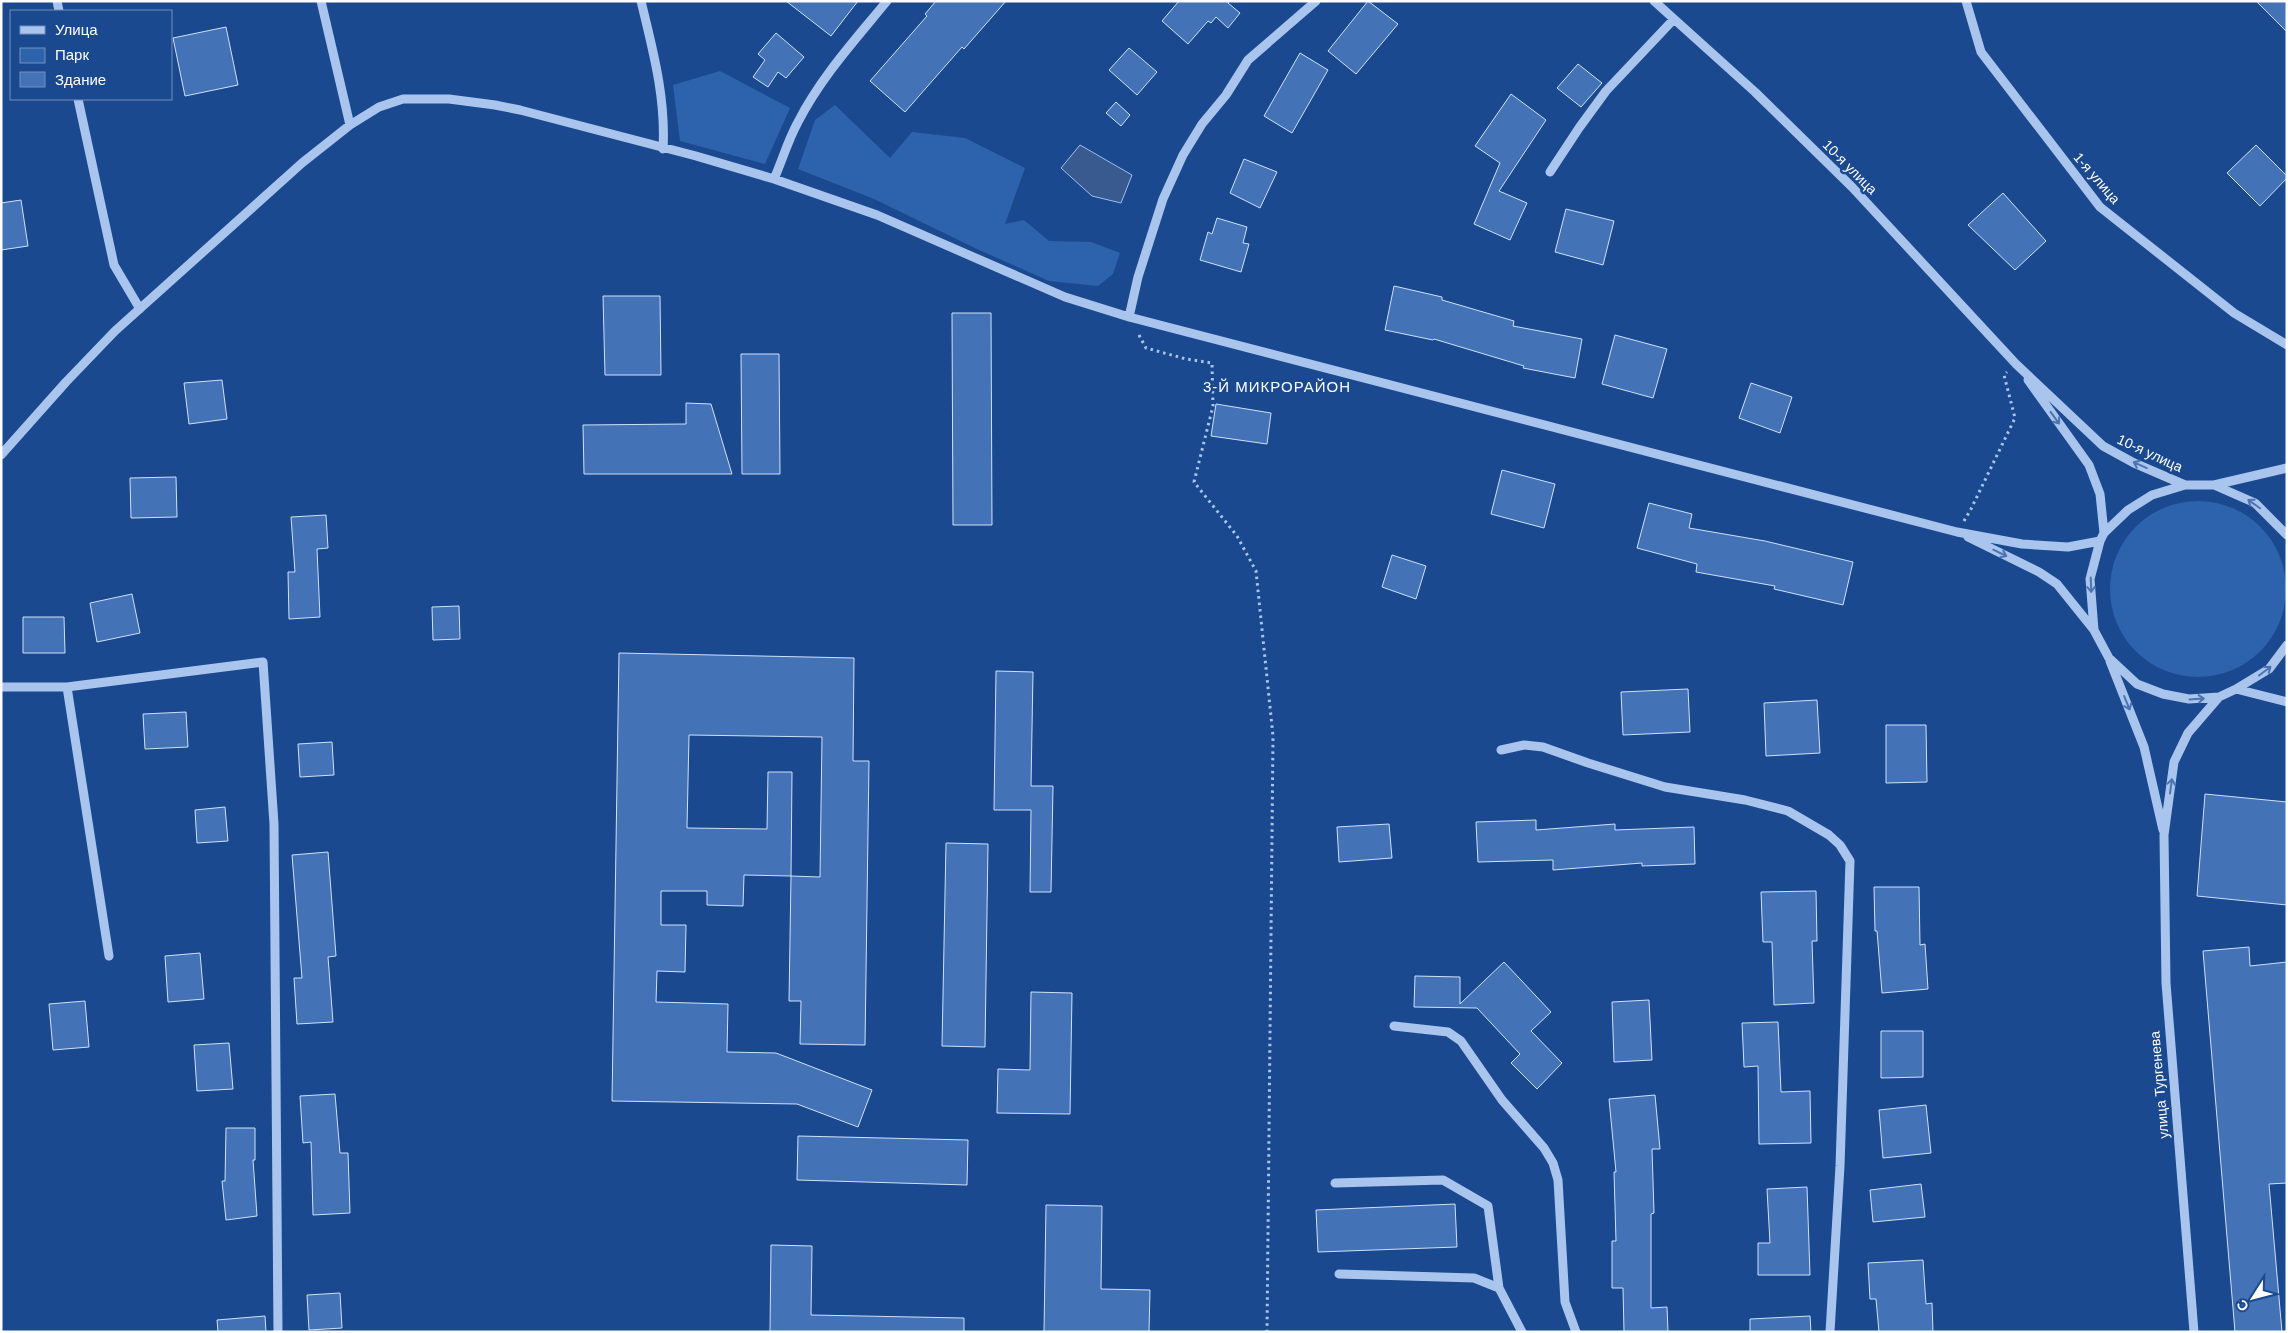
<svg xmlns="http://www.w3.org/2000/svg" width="2288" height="1333" font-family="Helvetica,sans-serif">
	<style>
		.green { fill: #2d62ad }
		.water { fill: #395a8e; stroke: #9cc0f0 }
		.building { fill: #4372b7; stroke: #cfe1fa; fill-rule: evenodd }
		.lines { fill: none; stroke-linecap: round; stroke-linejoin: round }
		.path { stroke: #a9c5ee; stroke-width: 3; stroke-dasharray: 2.5 4; stroke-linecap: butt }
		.minor { stroke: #a9c5ee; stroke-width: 9 }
		.oneway { stroke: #4d74b0 }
		.labels { text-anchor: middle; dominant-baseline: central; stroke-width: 5; stroke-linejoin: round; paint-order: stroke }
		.street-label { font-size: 14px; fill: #fff; stroke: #1b498f }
		.neighbourhood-label { font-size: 15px; letter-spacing: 1px; fill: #fff; stroke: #1b498f }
	</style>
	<rect width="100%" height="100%" fill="#1b498f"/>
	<!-- green -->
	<path class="green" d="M720 71 790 108 765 164 680 141 673 85Z
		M835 105 890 158 912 132 965 138 1025 168 1005 224 1024 220 1049 241 1091 242 1120 253 1113 274 1098 286 1049 281 977 249 874 199 798 169 815 120Z
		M2110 589a88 88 0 1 1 176 0a88 88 0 1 1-176 0Z"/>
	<!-- water -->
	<path class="water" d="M1080 145 1132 175 1121 203 1092 196 1061 168Z"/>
	<!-- building -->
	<path class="building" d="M786 1H858L831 36Z
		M936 1H1006L964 49 962 47 905 112 870 81 927 16 925 14Z
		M1179 1H1229L1228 3 1240 13 1228 28 1216 17 1211 23 1208 21 1188 44 1162 21Z
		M1368 1 1398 24 1356 74 1328 51Z
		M2256 1H2287V32Z
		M226 27 238 85 185 96 173 38Z
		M776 33 804 57 786 78 778 72 768 87 753 77 765 60 758 54Z
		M1129 48 1157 72 1137 95 1109 70Z
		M1300 53 1328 70 1292 133 1264 116Z
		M1578 64 1602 83 1581 107 1557 88Z
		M1511 94 1546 120 1499 191 1527 203 1510 240 1474 224 1500 163 1475 146Z
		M1116 102 1130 115 1121 126 1106 113Z
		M2256 145 2287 176V178L2260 206 2227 173Z
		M1244 159 1277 172 1260 208 1230 193Z
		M2003 193 2046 241 2015 270 1968 225Z
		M21 200 28 246 1 250V203Z
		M1566 209 1614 221 1603 265 1555 252Z
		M1217 218 1247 227 1243 243 1249 244 1241 272 1200 260 1208 232 1212 234Z
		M1394 286 1442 297V300L1514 321 1513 326 1582 339 1575 378 1523 368 1524 366 1434 339 1433 340 1385 330Z
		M603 296H660L661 375H605Z
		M952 313H991L992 525H953Z
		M1615 335 1667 349 1653 398 1602 384Z
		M741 354H779L780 474H742Z
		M222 380 227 419 189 424 184 383Z
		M1751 383 1792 397 1780 433 1739 418Z
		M686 403 711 404 732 474H584L583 425 686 424Z
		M1216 404 1271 413 1267 444 1211 436Z
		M1502 470 1555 484 1544 528 1491 514Z
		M176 477 177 517 131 518 130 478Z
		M1649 503 1692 514 1689 528 1765 541 1853 562 1843 605 1774 589 1775 586 1696 572 1697 564 1637 548Z
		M326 515 328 548 317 549 320 617 289 619 288 572H295L291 517Z
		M1392 555 1426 566 1416 599 1382 587Z
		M132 594 140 633 97 642 90 603Z
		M459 606 460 639 433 640 432 607Z
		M23 617H64L65 653H23Z
		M619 653 854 658 853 761H869L865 1045 800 1044 801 1001H789L791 876 744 875 743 906 707 905V891H661V925H686L685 972 657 971 656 1002 728 1004 727 1052 776 1053 872 1090 858 1127 797 1104 612 1101ZM689 735 822 737 820 877 791 876 792 772H768L767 829 687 828Z
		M996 671 1033 672 1031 786H1053L1051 892H1030L1031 810H994Z
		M1688 689 1690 732 1623 735 1621 692Z
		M1817 700 1820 753 1766 756 1764 703Z
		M186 712 188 747 145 749 143 714Z
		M1886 725H1926L1927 782 1886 783Z
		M332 742 334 775 300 777 298 744Z
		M2205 794 2287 802V905L2197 896Z
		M225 807 228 841 197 843 195 810Z
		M1536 820V830L1615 824V830L1694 827 1695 864 1642 866V863L1553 870V860L1478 862 1476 822Z
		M1389 824 1392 858 1339 862 1337 827Z
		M946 843 988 844 985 1047 942 1046Z
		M328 852 336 956 328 957 333 1022 297 1024 294 978H302L292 855Z
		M1874 887H1919L1920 945 1925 944 1928 989 1882 993 1877 931H1875Z
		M1816 891 1817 941H1812L1814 1003 1774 1005 1772 942H1763L1761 892Z
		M2249 947 2250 966 2287 962V1183L2269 1184 2282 1332H2235L2203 951Z
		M200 953 204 999 168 1002 165 956Z
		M1504 962 1551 1012 1531 1031 1562 1063 1537 1089 1511 1063 1520 1054 1477 1008 1414 1007 1415 976 1460 977V1004Z
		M1031 992 1072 993 1070 1114 997 1113 998 1069 1030 1070Z
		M1649 1000 1652 1060 1614 1062 1612 1002Z
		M85 1001 89 1047 53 1050 49 1004Z
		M1778 1022 1781 1092 1810 1091 1811 1143 1759 1144 1758 1066 1744 1067 1742 1023Z
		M1881 1031H1923V1077L1881 1078Z
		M229 1043 233 1089 197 1091 194 1045Z
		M335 1094 340 1153H348L350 1213 313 1215 311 1142 303 1143 300 1096Z
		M1655 1095 1660 1149H1652L1654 1213 1651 1214V1308L1667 1307 1668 1332H1624L1623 1288H1612V1241H1616L1614 1172H1616L1609 1099Z
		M1926 1105 1931 1153 1883 1158 1879 1110Z
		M226 1128H255V1160H253L257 1216 226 1220 222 1181H225Z
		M798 1136 968 1140 967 1185 797 1180Z
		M1921 1184 1925 1217 1873 1222 1870 1190Z
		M1807 1187 1810 1275H1758V1243H1770L1767 1189Z
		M1455 1204 1457 1247 1318 1252 1316 1210Z
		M1046 1205 1102 1206 1101 1289 1150 1290 1149 1332H1044Z
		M771 1245 812 1246 811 1315 964 1318V1332H770Z
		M1923 1260 1926 1304 1932 1303 1933 1332H1879L1876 1299H1870L1868 1263Z
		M340 1293 342 1328 309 1330 307 1295Z
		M265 1316 266 1332H218L217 1320Z
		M1810 1316 1811 1332H1750V1319Z"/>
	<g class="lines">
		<!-- path -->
		<path class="path" d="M1139 335 1146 348 1186 359 1212 363 1213 406 1194 482 1237 536 1256 571 1273 736 1267 1332
			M1964 521 1971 509 2015 418 2004 375 2007 372"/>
		<!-- minor -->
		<path class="minor" d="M57 1 59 11
			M321 1 350 125
			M641 1C653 51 666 98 663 149
			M1654 1 1755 92 1852 187 2016 364 2103 446 2134 463 2185 485
			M1966 1 1981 52 2100 207 2234 313 2287 345
			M78 99 114 265 140 309
			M1550 172 1579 128 1606 91 1674 19
			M774 179C782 161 788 140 798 122 821 77 855 40 887 1
			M1129 317 1138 277 1163 199 1183 155 1202 124 1226 95 1248 60 1316 1
			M2028 380 2089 465 2100 494 2104 533
			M1 455 66 382 115 331 302 163 350 125 379 107 403 99H449L495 105 520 110 696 156 774 179 877 215 1065 297 1129 317 1957 532 2022 544 2068 547 2100 541
			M2214 485 2255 503 2287 535
			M1968 537 2039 572 2057 584 2094 630 2109 658 2137 684 2163 694 2189 699 2219 697 2236 689 2269 669 2287 645
			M2094 630 2090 579 2100 541 2104 533 2128 510 2152 495 2185 485H2214L2287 468
			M2110 661 2144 747 2163 830
			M1 687H67L109 956
			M67 687 263 662 274 824 278 1332
			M2236 689 2287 702
			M1501 750 1524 745 1543 747 1588 763 1665 787 1745 800 1788 811 1829 835 1840 845 1850 861 1840 1166 1830 1332
			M1394 1026 1448 1032 1461 1041 1502 1100 1544 1148 1553 1163 1558 1180 1565 1302 1576 1332
			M1335 1183 1443 1180 1488 1206 1499 1288
			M1339 1274 1474 1278 1499 1288 1522 1332
			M2194 1332 2166 983 2164 835 2174 762 2188 733 2219 697"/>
	</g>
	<!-- one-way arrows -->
	<defs><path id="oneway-shaft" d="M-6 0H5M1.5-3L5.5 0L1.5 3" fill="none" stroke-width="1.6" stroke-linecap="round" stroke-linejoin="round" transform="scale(1.25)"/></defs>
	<g class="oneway">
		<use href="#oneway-shaft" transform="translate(2055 418) rotate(54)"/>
		<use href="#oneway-shaft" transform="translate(2140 465) rotate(-156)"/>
		<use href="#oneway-shaft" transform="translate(2254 504) rotate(-145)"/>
		<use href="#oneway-shaft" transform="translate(2000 553) rotate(26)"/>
		<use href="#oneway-shaft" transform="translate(2091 585) rotate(88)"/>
		<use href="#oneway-shaft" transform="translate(2265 671) rotate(-37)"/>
		<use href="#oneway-shaft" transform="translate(2197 699) rotate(-4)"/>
		<use href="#oneway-shaft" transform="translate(2127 703) rotate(68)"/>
		<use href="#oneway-shaft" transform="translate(2171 786) rotate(-82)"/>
	</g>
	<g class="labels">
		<!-- street labels -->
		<g class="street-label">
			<text transform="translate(1850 167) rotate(45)">10-я улица</text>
			<text transform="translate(2097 178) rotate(49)">1-я улица</text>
			<text transform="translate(2150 453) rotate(25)">10-я улица</text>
			<text transform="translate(2159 1085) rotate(-95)">улица Тургенева</text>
		</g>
		<!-- neighbourhood labels -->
		<g class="neighbourhood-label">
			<text x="1277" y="386">3-Й МИКРОРАЙОН</text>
		</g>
	</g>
	<!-- border -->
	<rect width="2288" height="1333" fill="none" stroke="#ffffff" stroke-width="5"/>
	<!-- legend -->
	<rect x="10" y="10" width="162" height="90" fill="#1b498f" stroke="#7692bc"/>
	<rect x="20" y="26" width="25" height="8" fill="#a9c5ee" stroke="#7692bc"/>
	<text x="55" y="35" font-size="15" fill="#ffffff">Улица</text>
	<rect x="20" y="48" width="25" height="15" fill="#2d62ad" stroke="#7692bc"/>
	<text x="55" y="60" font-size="15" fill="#ffffff">Парк</text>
	<rect x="20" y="72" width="25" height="15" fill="#4372b7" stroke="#7692bc"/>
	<text x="55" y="85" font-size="15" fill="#ffffff">Здание</text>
	<!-- north arrow -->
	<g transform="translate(2253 1298) rotate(234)" stroke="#1b498f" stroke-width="4" paint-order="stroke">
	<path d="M0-4L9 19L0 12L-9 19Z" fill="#ffffff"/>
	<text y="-8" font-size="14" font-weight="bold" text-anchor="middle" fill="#ffffff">С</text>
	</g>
</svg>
